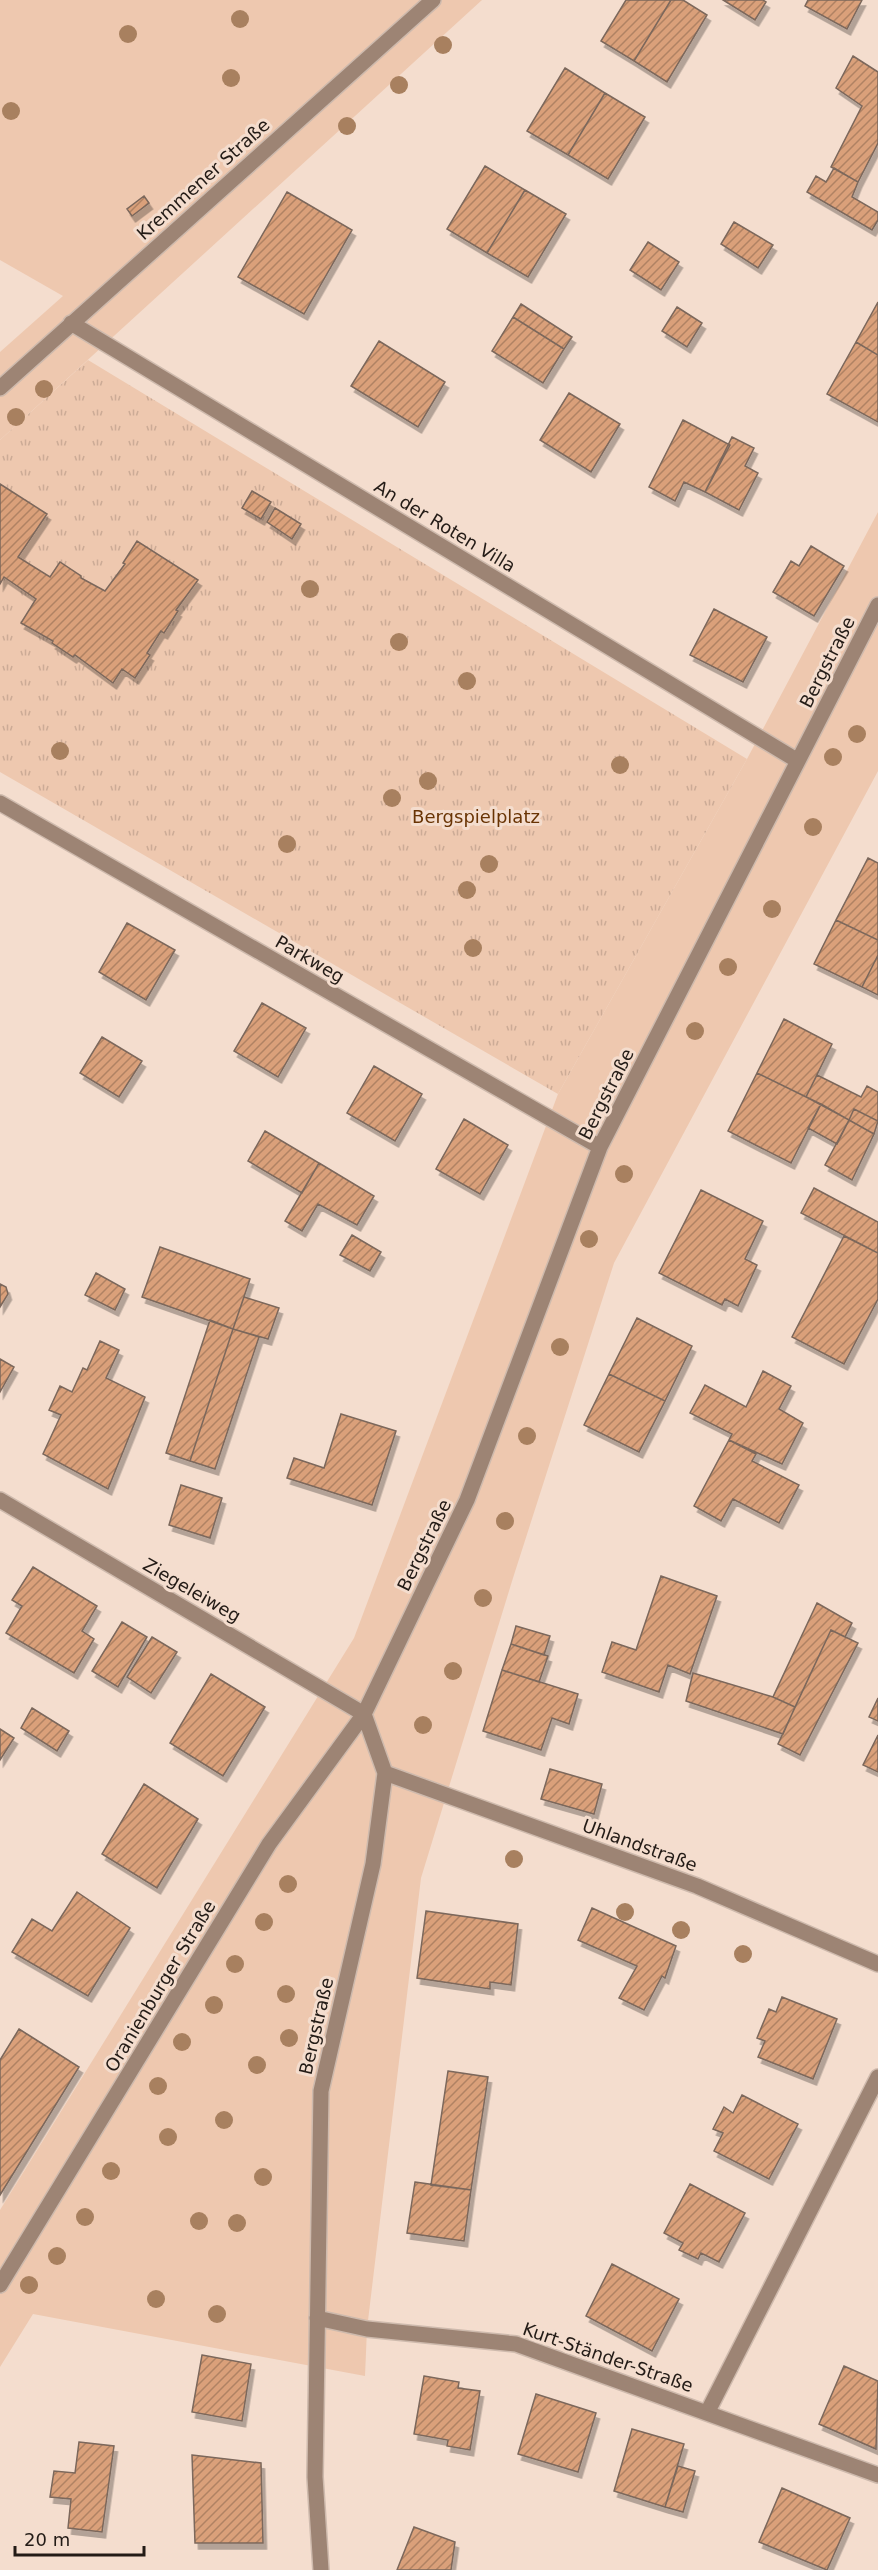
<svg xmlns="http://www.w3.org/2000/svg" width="878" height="2570" font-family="'DejaVu Sans',sans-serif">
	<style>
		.grass { fill: #eec8af }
		.park { fill: url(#park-tufts) }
		.building { fill: url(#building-hatch); stroke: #7b675b; stroke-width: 1.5; filter: url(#shadow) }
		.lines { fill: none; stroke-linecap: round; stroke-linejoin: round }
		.minor-casing { stroke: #cebaad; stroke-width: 18 }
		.minor { stroke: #9d8474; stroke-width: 15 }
		.tree { fill: #a8805f }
		.labels { text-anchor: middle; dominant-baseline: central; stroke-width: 6; stroke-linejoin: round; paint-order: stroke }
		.street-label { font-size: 18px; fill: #231b16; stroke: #f4ddce }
		.park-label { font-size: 18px; fill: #693404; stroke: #f4ddce }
	</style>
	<defs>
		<pattern id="park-tufts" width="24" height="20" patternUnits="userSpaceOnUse" patternTransform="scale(1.5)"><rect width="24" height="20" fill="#eec8af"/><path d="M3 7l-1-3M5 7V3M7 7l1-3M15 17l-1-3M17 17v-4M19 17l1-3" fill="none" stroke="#ccab96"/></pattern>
		<pattern id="building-hatch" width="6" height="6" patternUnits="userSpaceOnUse" patternTransform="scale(1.5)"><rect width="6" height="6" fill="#daa07a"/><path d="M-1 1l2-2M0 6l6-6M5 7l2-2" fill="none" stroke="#b08263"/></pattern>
		<filter id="shadow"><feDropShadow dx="3.5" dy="6" stdDeviation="0" flood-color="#0004"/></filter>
	</defs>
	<rect width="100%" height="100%" fill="#f4ddce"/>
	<!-- grass -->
	<path class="grass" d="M0 0H482L0 440V352L63 296 0 260Z
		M878 512V771L614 1263 513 1578 421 1878 367 2329 365 2376 33 2314 0 2367V2210L354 1638 558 1094 747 759Z"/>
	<!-- park -->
	<path class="park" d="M88 360 747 759 558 1094 0 772V440Z"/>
	<!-- building -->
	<path class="building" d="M626 0H671L634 61 601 41Z
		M671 0H683L707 15 667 82 634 61Z
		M723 0H763L766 2 755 20Z
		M808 0H862L847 29 805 6Z
		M853 56 878 72V143L858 182 831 167 862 106 836 88Z
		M565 68 605 93 568 155 527 131Z
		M605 93 645 117 608 179 568 155Z
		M485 166 525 190 487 253 447 229Z
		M834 168 858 182 852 197 878 212V220L872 230 807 192 816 176 826 182Z
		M525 190 566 214 528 277 487 253Z
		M287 192 352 230 304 314 238 277Z
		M144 196 149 203 132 216 127 209Z
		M734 222 773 245 758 268 721 244Z
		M648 242 679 262 661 290 630 270Z
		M878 302V355L856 342Z
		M521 304 572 337 564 349 513 317Z
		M677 307 702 323 687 347 662 331Z
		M513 317 564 349 543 383 492 351Z
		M379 341 445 382 418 427 351 386Z
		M856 342 878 355V422L827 394Z
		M569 393 620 424 591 472 540 440Z
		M683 420 730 445 705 492 684 482 675 501 649 487Z
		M732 437 754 448 745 466 758 473 739 510 705 492Z
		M0 484 47 514 18 557 50 577 60 562 81 576V578L105 591 125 564 123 563 137 541 198 580 176 610 178 611 164 633 161 631 147 653 150 655 135 678 122 669 113 683 75 655 73 657 52 643 53 641 21 623 36 599 4 577 0 584Z
		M252 491 271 502 261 519 242 508Z
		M275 508 301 524 292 539 267 522Z
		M811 546 844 566 814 616 773 592 791 561 799 566Z
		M714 609 767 637 743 682 690 655Z
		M868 858 878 863V940L836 920Z
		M836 920 878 940V955L862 987 814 964Z
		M127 923 175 950 146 1000 99 972Z
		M878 955V995L862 987Z
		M262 1003 306 1028 278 1077 234 1051Z
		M784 1019 832 1044 806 1097 757 1073Z
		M102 1037 142 1061 119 1097 80 1073Z
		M374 1066 422 1094 395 1141 347 1113Z
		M757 1073 821 1104 791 1163 728 1131Z
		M817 1075 861 1097 867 1086 878 1092V1121L854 1109 849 1120 806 1097Z
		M821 1104 849 1120 837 1144 808 1128Z
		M854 1109 878 1121 874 1134 849 1120Z
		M464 1119 508 1145 480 1194 436 1169Z
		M849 1120 874 1134 852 1180 825 1165Z
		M265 1131 319 1163 302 1193 248 1161Z
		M319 1163 374 1196 357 1225 318 1204 302 1231 285 1221Z
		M814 1188 878 1222V1253L801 1213Z
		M701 1190 763 1221 745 1259 757 1265 738 1306 725 1299 722 1305 659 1273Z
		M352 1235 381 1252 370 1271 340 1255Z
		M844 1236 878 1253V1299L844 1364 792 1337Z
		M160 1247 250 1279 233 1329 142 1297Z
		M96 1273 125 1289 115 1310 85 1295Z
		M0 1284 6 1287 8 1294 0 1307Z
		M244 1297 279 1308 268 1339 233 1329Z
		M637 1318 692 1346 665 1401 609 1374Z
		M210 1320 233 1329 190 1461 166 1453Z
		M233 1329 259 1337 215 1469 190 1461Z
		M100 1341 119 1350 106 1378 145 1397 108 1489 43 1454 61 1415 49 1410 60 1386 72 1392 83 1368 87 1370Z
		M0 1359 14 1367 0 1392Z
		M763 1371 791 1386 779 1409 803 1423 782 1464 729 1440 732 1434 690 1413 705 1385 746 1407Z
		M609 1374 665 1401 639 1452 584 1425Z
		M341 1414 396 1431 372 1505 287 1478 294 1458 324 1468Z
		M729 1440 756 1454 752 1461 799 1485 779 1523 733 1499 721 1521 694 1506Z
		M181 1485 222 1498 210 1538 169 1525Z
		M33 1567 97 1606 82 1631 94 1639 74 1673 6 1633 22 1606 12 1600Z
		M661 1576 717 1596 690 1674 668 1665 659 1692 602 1672 612 1642 636 1650Z
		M817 1603 852 1623 845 1637 831 1630 795 1707 773 1697Z
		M122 1622 147 1637 118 1687 92 1671Z
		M516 1626 550 1636 544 1655 511 1644Z
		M831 1630 858 1643 800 1755 778 1744Z
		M152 1637 177 1652 151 1693 127 1677Z
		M511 1644 548 1656 539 1682 502 1670Z
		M502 1670 578 1694 569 1724 552 1718 541 1750 483 1731Z
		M693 1673 773 1697 795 1707 783 1734 686 1701Z
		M211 1674 265 1707 223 1776 170 1743Z
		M878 1698V1721L869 1717Z
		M32 1708 69 1731 57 1751 21 1728Z
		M0 1729 14 1738 0 1760Z
		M878 1735V1772L863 1765Z
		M550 1769 602 1784 594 1814 541 1799Z
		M144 1784 198 1819 157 1888 102 1854Z
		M77 1892 130 1928 88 1996 12 1952 32 1919 52 1931Z
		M592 1908 676 1946 665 1978 662 1976 644 2010 619 1998 637 1966 578 1940Z
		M426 1911 518 1924 511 1985 490 1982V1989L417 1978Z
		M782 1997 837 2019 813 2079 758 2057 765 2041 757 2038 769 2009 776 2012Z
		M19 2029 79 2067 0 2195V2060Z
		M448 2071 488 2077 471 2190 431 2185Z
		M742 2095 798 2124 769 2179 714 2151 723 2133 713 2129 724 2107 733 2113Z
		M415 2182 471 2190 464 2241 407 2233Z
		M690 2184 745 2213 719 2262 701 2253 698 2259 679 2250 683 2243 664 2233Z
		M612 2264 679 2299 652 2351 586 2316Z
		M202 2355 251 2364 242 2421 192 2412Z
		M844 2366 878 2381 876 2449 819 2424Z
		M424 2376 459 2382 458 2388 480 2391 470 2450 447 2446 448 2440 414 2434Z
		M536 2394 596 2413 578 2472 518 2454Z
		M632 2429 684 2444 665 2507 614 2491Z
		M79 2442 114 2446 102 2532 68 2528 71 2499 50 2497 54 2471 75 2473Z
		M192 2455 261 2463 263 2543H195Z
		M678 2466 695 2471 683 2512 665 2507Z
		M782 2488 850 2518 827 2570 759 2542Z
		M414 2527 455 2542 451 2570H397Z"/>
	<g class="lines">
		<!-- minor casing -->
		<g class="minor-casing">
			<path id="minor" d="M71 323 798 761
				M0 388 433 0
				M0 803 600 1147
				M0 1500 364 1714
				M385 1773 697 1886 878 1964
				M0 2285 269 1844 364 1714 467 1500 600 1147 878 605
				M317 2318 367 2329 516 2344 878 2475
				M707 2413 878 2077
				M321 2570 315 2477 321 2091 373 1864 385 1773 364 1714"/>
		</g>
		<!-- minor -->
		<use href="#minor" class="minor"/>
	</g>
	<!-- trees -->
	<g class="tree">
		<circle cx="240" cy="19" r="9"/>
		<circle cx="128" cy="34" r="9"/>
		<circle cx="443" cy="45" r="9"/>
		<circle cx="231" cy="78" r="9"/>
		<circle cx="399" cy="85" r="9"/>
		<circle cx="11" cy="111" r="9"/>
		<circle cx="347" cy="126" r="9"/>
		<circle cx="44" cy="389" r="9"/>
		<circle cx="16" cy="417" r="9"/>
		<circle cx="310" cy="589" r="9"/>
		<circle cx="399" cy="642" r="9"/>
		<circle cx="467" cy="681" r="9"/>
		<circle cx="857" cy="734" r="9"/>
		<circle cx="60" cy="751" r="9"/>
		<circle cx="833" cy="757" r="9"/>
		<circle cx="620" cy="765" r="9"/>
		<circle cx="428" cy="781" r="9"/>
		<circle cx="392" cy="798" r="9"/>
		<circle cx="813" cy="827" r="9"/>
		<circle cx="287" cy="844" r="9"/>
		<circle cx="489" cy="864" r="9"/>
		<circle cx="467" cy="890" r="9"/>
		<circle cx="772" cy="909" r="9"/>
		<circle cx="473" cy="948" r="9"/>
		<circle cx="728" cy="967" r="9"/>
		<circle cx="695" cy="1031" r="9"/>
		<circle cx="624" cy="1174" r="9"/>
		<circle cx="589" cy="1239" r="9"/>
		<circle cx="560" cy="1347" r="9"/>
		<circle cx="527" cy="1436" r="9"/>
		<circle cx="505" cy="1521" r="9"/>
		<circle cx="483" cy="1598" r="9"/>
		<circle cx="453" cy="1671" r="9"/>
		<circle cx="423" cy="1725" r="9"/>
		<circle cx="514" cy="1859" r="9"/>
		<circle cx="288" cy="1884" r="9"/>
		<circle cx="625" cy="1912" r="9"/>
		<circle cx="264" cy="1922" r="9"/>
		<circle cx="681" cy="1930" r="9"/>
		<circle cx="743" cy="1954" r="9"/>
		<circle cx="235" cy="1964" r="9"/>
		<circle cx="286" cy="1994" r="9"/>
		<circle cx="214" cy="2005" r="9"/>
		<circle cx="289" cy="2038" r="9"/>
		<circle cx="182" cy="2042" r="9"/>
		<circle cx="257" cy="2065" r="9"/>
		<circle cx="158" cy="2086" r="9"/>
		<circle cx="224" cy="2120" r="9"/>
		<circle cx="168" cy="2137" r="9"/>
		<circle cx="111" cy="2171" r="9"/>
		<circle cx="263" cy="2177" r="9"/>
		<circle cx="85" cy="2217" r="9"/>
		<circle cx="199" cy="2221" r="9"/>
		<circle cx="237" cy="2223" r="9"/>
		<circle cx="57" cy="2256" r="9"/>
		<circle cx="29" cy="2285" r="9"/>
		<circle cx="156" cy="2299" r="9"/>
		<circle cx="217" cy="2314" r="9"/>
	</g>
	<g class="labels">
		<!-- street labels -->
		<g class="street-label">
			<text transform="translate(203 179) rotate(-42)">Kremmener Straße</text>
			<text transform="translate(445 526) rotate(31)">An der Roten Villa</text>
			<text transform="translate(827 662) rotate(-63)">Bergstraße</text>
			<text transform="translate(310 959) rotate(30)">Parkweg</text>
			<text transform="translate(606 1094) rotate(-63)">Bergstraße</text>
			<text transform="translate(424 1545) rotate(-64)">Bergstraße</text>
			<text transform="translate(192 1590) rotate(30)">Ziegeleiweg</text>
			<text transform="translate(640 1845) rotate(20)">Uhlandstraße</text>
			<text transform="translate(160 1986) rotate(-59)">Oranienburger Straße</text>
			<text transform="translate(316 2026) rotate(-77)">Bergstraße</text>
			<text transform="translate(608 2357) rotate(19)">Kurt-Ständer-Straße</text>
		</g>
		<!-- park labels -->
		<g class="park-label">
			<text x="476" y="816">Bergspielplatz</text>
		</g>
	</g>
	<!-- scale -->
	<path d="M15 2546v9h129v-9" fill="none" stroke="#231b16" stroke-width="3"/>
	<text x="24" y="2546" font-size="18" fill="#231b16" stroke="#f4ddce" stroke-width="4.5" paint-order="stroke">20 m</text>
</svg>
